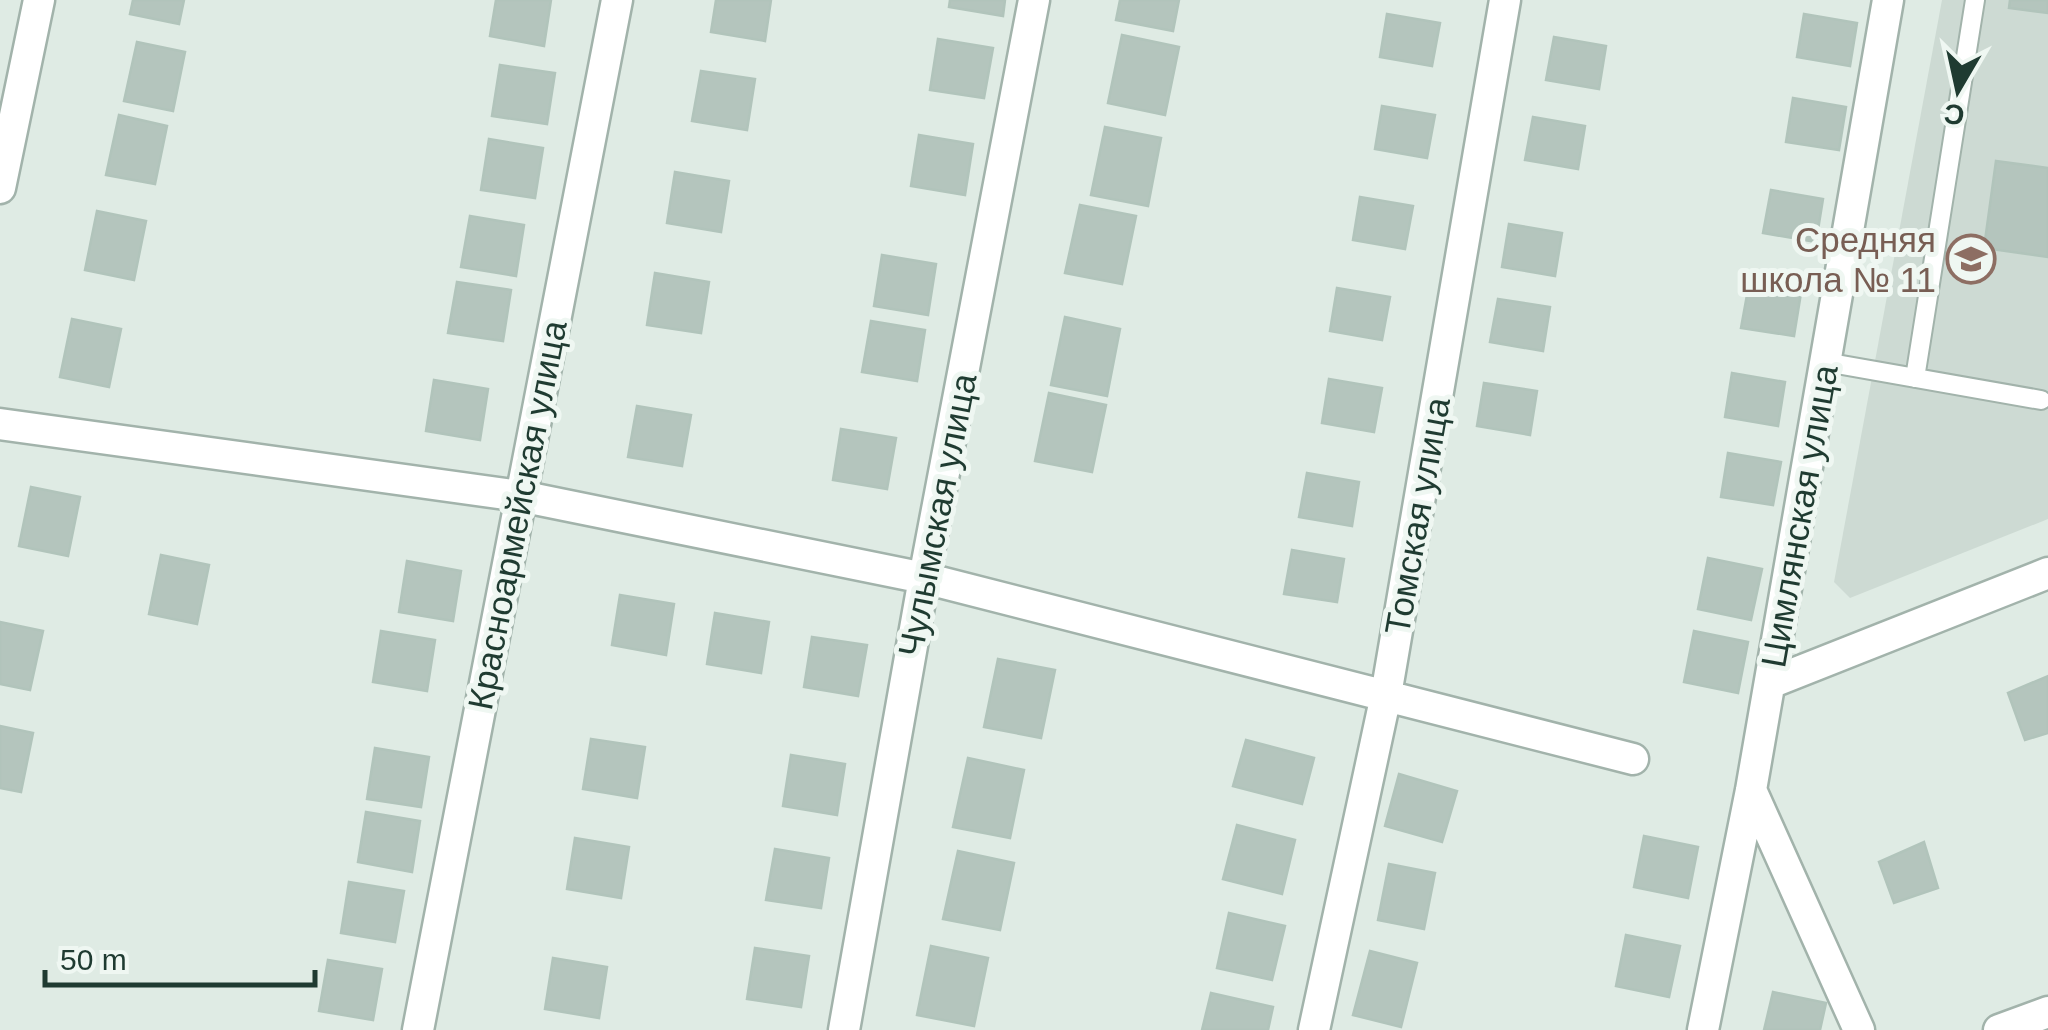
<svg xmlns="http://www.w3.org/2000/svg" width="2048" height="1030" font-family="Arial,sans-serif">
	<style>
		.built { fill: #cddad3 }
		.building { fill: #b4c5bd; stroke: #b1c4bb; stroke-width: 2.5 }
		.lines { fill: none; stroke-linecap: round; stroke-linejoin: round }
		.lane-casing { stroke: #a2b3ab; stroke-width: 22 }
		.street-casing { stroke: #a2b3ab; stroke-width: 35 }
		.lane { stroke: #fff; stroke-width: 18 }
		.street { stroke: #fff; stroke-width: 30 }
		.labels { text-anchor: middle; dominant-baseline: central; stroke-width: 10; stroke-linejoin: round; paint-order: stroke }
		.education-label { font-size: 35px; fill: #785e54; stroke: #eff7f2; text-anchor: end }
		.street-label { font-size: 35px; fill: #1f3b31; stroke: #eff7f2 }
	</style>
	<rect width="100%" height="100%" fill="#dfebe4"/>
	<!-- built -->
	<path class="built" d="M1942 0H2048V519L1850 598 1834 582Z"/>
	<!-- building -->
	<path class="building" d="M133 0H184L179 24 130 14Z
		M496 0H551L544 46 490 36Z
		M716 0H771L765 41 711 32Z
		M950 0H1005L1003 16 949 7Z
		M1120 0H1179L1173 31 1116 20Z
		M2010 0H2048V13L2009 8Z
		M1387 14 1440 23 1432 66 1380 57Z
		M1804 14 1857 23 1850 66 1797 57Z
		M1122 35 1179 47 1165 115 1108 103Z
		M1554 37 1606 46 1599 89 1546 80Z
		M938 39 993 48 984 98 930 90Z
		M137 42 185 52 173 111 124 101Z
		M500 65 555 73 547 124 492 116Z
		M701 71 755 79 747 130 692 121Z
		M1793 98 1846 107 1839 150 1786 142Z
		M1382 106 1435 115 1427 158 1375 149Z
		M119 115 167 126 155 184 106 175Z
		M1533 117 1585 126 1578 169 1525 160Z
		M1105 127 1161 138 1148 206 1091 195Z
		M919 135 973 144 965 195 911 186Z
		M489 139 543 148 535 198 481 190Z
		M1996 161 2048 168V257L1984 248Z
		M675 172 729 181 721 232 667 223Z
		M1771 190 1823 199 1816 242 1763 233Z
		M1360 197 1413 206 1405 249 1353 240Z
		M1080 205 1136 216 1122 284 1065 273Z
		M97 211 146 221 134 280 85 270Z
		M470 216 524 225 516 276 461 267Z
		M1509 224 1562 233 1555 276 1502 267Z
		M882 255 936 264 928 315 874 306Z
		M655 273 709 282 701 333 647 325Z
		M457 282 511 290 503 341 448 333Z
		M1749 284 1801 293 1794 336 1741 328Z
		M1337 288 1390 297 1382 340 1330 331Z
		M1498 299 1550 307 1543 351 1490 342Z
		M1065 317 1120 329 1107 396 1051 385Z
		M72 319 121 329 109 387 60 377Z
		M871 321 925 330 917 381 862 372Z
		M1732 373 1785 382 1778 426 1725 417Z
		M1329 379 1382 388 1374 432 1322 423Z
		M434 380 488 389 480 440 426 431Z
		M1484 383 1537 391 1530 435 1477 426Z
		M1049 393 1106 405 1092 472 1035 461Z
		M637 406 691 415 682 466 628 457Z
		M841 429 896 438 887 489 833 480Z
		M1728 453 1781 462 1773 505 1721 497Z
		M1307 473 1359 482 1352 526 1299 517Z
		M31 487 80 497 68 556 19 546Z
		M1292 550 1344 559 1337 602 1284 594Z
		M161 555 209 565 197 624 149 614Z
		M1708 558 1762 569 1751 620 1698 609Z
		M407 561 461 571 453 621 399 612Z
		M620 595 674 604 666 655 612 645Z
		M715 613 769 622 761 673 707 664Z
		M0 622 43 631 30 690 0 684Z
		M381 631 435 640 427 691 373 682Z
		M1694 631 1748 642 1738 693 1684 682Z
		M812 637 867 645 858 696 804 687Z
		M998 659 1055 670 1041 738 984 727Z
		M2048 676V733L2025 740 2008 693Z
		M0 726 33 733 21 792 0 788Z
		M591 739 645 747 637 798 583 789Z
		M1246 740 1314 758 1302 804 1233 786Z
		M375 748 429 757 421 807 367 799Z
		M791 755 845 764 837 815 783 806Z
		M968 758 1024 770 1010 838 953 827Z
		M1399 774 1457 791 1442 842 1385 826Z
		M366 812 420 821 412 872 358 862Z
		M1237 825 1295 840 1282 894 1223 879Z
		M1644 836 1698 847 1688 898 1634 887Z
		M575 838 629 847 621 898 567 889Z
		M1924 842 1938 888 1894 903 1879 862Z
		M775 849 829 858 821 908 766 900Z
		M958 851 1014 863 1000 930 943 919Z
		M1389 864 1435 873 1424 929 1378 920Z
		M349 882 404 891 395 942 341 933Z
		M1229 913 1285 926 1272 980 1217 968Z
		M1626 935 1680 946 1669 997 1616 986Z
		M931 946 988 958 974 1026 917 1015Z
		M755 948 809 956 801 1007 747 999Z
		M1370 951 1417 963 1401 1027 1353 1015Z
		M553 958 607 967 599 1018 545 1009Z
		M328 960 382 969 373 1020 319 1011Z
		M1773 992 1826 1003 1820 1030H1764Z
		M1211 993 1273 1007 1268 1030H1202Z"/>
	<g class="lines">
		<!-- lane casing -->
		<g class="lane-casing">
			<path id="lane" d="M1825 362 2041 400
				M1915 378 1975 0"/>
		</g>
		<!-- street casing -->
		<g class="street-casing">
			<path id="street" d="M0 188 39 0
				M0 424 520 496 924 578 1633 759
				M1770 683 2048 573
				M1751 790 1859 1030
				M418 1030 617 0
				M844 1030 924 578 1034 0
				M1314 1030 1386 695 1505 0
				M1703 1030 1751 790 1888 0
				M1999 1030 2048 1012"/>
		</g>
		<!-- lane -->
		<use href="#lane" class="lane"/>
		<!-- street -->
		<use href="#street" class="street"/>
	</g>
	<!-- icons -->
	<defs>
		<g id="school-ring" transform="scale(2.5)"><circle r="9.5" fill="#eff7f2" stroke="#8d6e63" stroke-width="1.5"/><path d="M0-5L7-2L0 1L-7-2ZM-4 1L0 2.5L4 1V4Q0 6-4 4Z" fill="#8d6e63"/></g>
	</defs>
	<g fill-rule="evenodd">
		<use href="#school-ring" x="1971" y="259"/>
	</g>
	<g class="labels">
		<!-- education labels -->
		<g class="education-label">
			<text x="1936" y="239">Средняя<tspan x="1936" dy="40">школа № 11</tspan></text>
		</g>
		<!-- street labels -->
		<g class="street-label">
			<text transform="translate(517 515) rotate(-79)">Красноармейская улица</text>
			<text transform="translate(937 515) rotate(-79)">Чулымская улица</text>
			<text transform="translate(1417 516) rotate(-80)">Томская улица</text>
			<text transform="translate(1799 516) rotate(-80)">Цимлянская улица</text>
		</g>
	</g>
	<!-- north arrow -->
	<g transform="translate(1958 90) rotate(189)" stroke="#eff7f2" stroke-width="8" paint-order="stroke">
	<path d="M0-8L18 38L0 25L-18 38Z" fill="#1f3b31"/>
	<text y="-15" font-size="28" font-weight="bold" text-anchor="middle" fill="#1f3b31">С</text>
	</g>
	<!-- scale -->
	<path d="M45 970v15h270v-15" fill="none" stroke="#1f3b31" stroke-width="5"/>
	<text x="60" y="970" font-size="30" fill="#1f3b31" stroke="#eff7f2" stroke-width="8" paint-order="stroke">50 m</text>
</svg>
